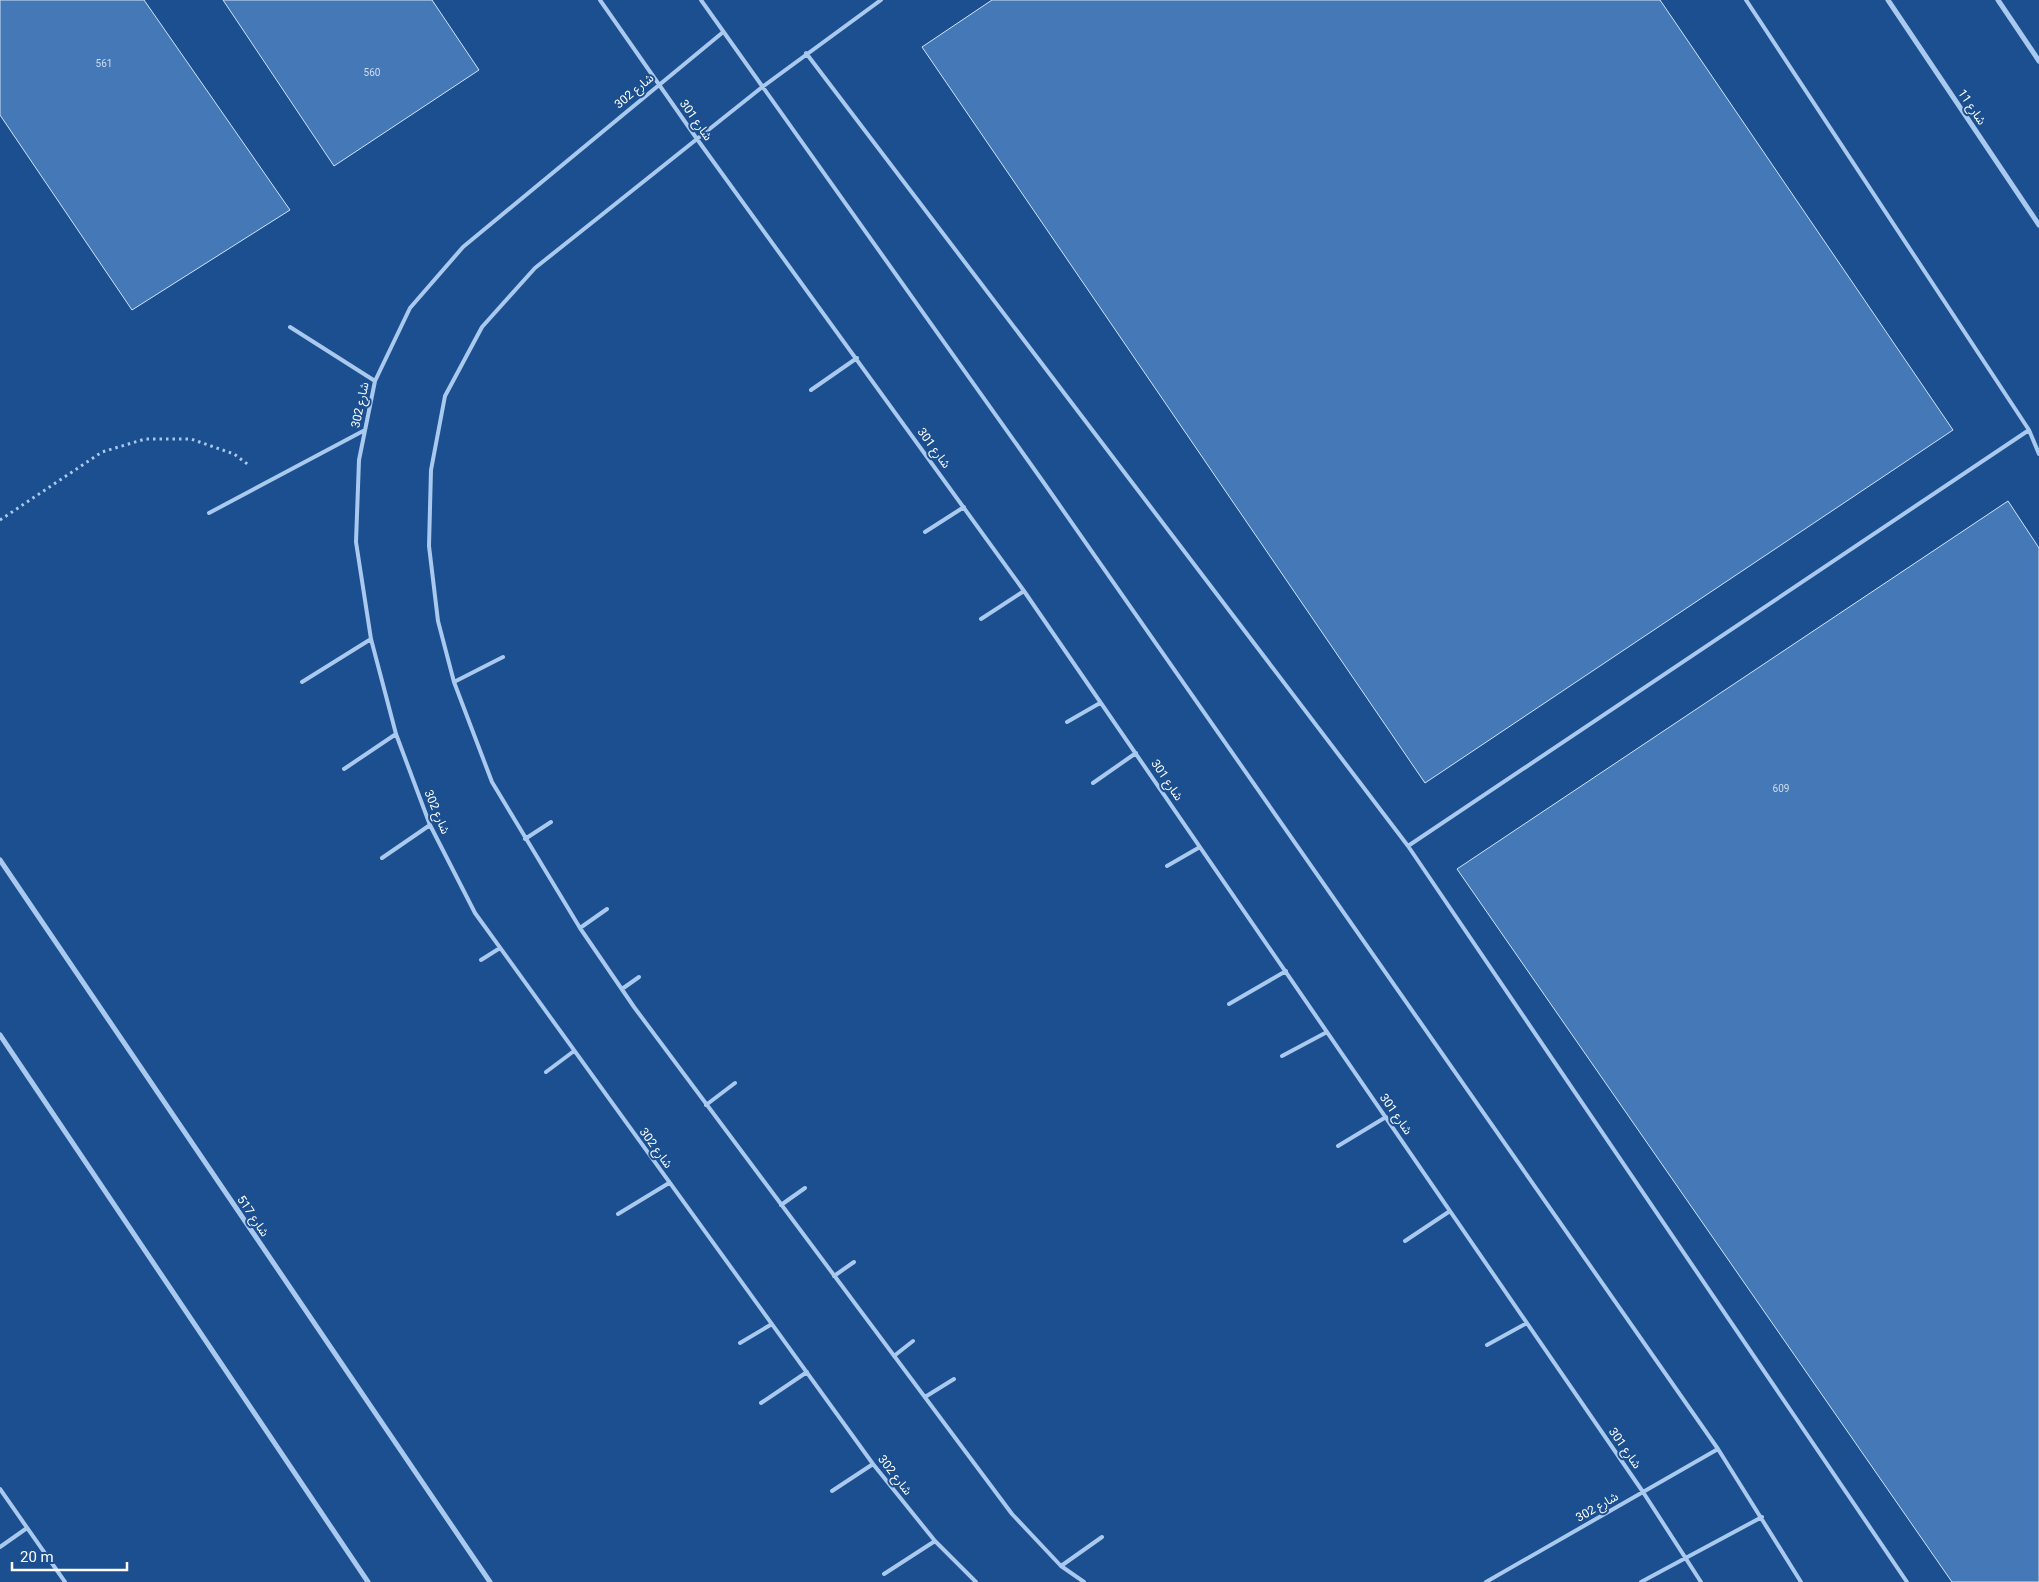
<svg xmlns="http://www.w3.org/2000/svg" width="2039" height="1582" font-family="Roboto,'Noto Sans Arabic',sans-serif">
	<style>
		.building { fill: #4478b7; stroke: #cfe3fa }
		.lines { fill: none; stroke-linecap: round; stroke-linejoin: round }
		.path { stroke: #a9c9ee; stroke-width: 3; stroke-dasharray: 2.5 4; stroke-linecap: butt }
		.lane { stroke: #a9c9ee; stroke-width: 4 }
		.street { stroke: #a9c9ee; stroke-width: 5 }
		.labels { text-anchor: middle; dominant-baseline: central; stroke-width: 4; stroke-linejoin: round; paint-order: stroke }
		.number-label { font-size: 10px; fill: #d0dded }
		.street-label { font-size: 12px; fill: #fff; stroke: #1b4f8f }
	</style>
	<rect width="100%" height="100%" fill="#1b4f8f"/>
	<!-- building -->
	<path class="building" d="M0 0H144L290 210 132 310 0 115Z
		M223 0H432L479 70 334 166Z
		M992 0H1660L1953 430 1425 783 922 47Z
		M2008 501 2039 548V1582H1952L1457 869Z"/>
	<g class="lines">
		<!-- path -->
		<path class="path" d="M0 520 102 452 145 439H191L234 454 250 466"/>
		<!-- lane -->
		<path class="lane" d="M600 0 697 139 1024 591 1643 1492 1701 1582
			M701 0 1044 483 1718 1449 1801 1582
			M881 0 761 88 535 268 482 327 445 396 431 470 429 546 438 621 454 682 492 782 580 928 634 1007 1012 1514 1061 1566 1084 1582
			M1746 0 2029 430 2039 454
			M722 33 463 247 410 308 375 381 359 460 356 542 371 639 396 734 430 825 475 913 873 1464 935 1541 976 1582
			M806 53 1408 846 1907 1582
			M290 327 375 381
			M811 390 857 358
			M209 513 365 430
			M925 532 964 507
			M981 619 1024 591
			M302 682 371 639
			M454 682 503 657
			M1067 722 1100 703
			M344 769 396 734
			M1093 783 1136 753
			M525 839 551 822
			M1408 846 2029 430
			M382 858 430 825
			M1167 866 1200 847
			M580 928 607 909
			M481 960 500 948
			M622 989 639 977
			M1229 1004 1286 971
			M1282 1056 1327 1032
			M546 1072 574 1051
			M706 1105 735 1083
			M1338 1146 1386 1117
			M781 1205 805 1188
			M618 1214 669 1183
			M1405 1241 1450 1211
			M834 1276 854 1262
			M740 1343 772 1324
			M1487 1345 1527 1323
			M894 1356 913 1341
			M925 1397 954 1379
			M761 1403 807 1372
			M0 1489 65 1582
			M832 1491 873 1464
			M0 1547 27 1528
			M1061 1566 1102 1537
			M884 1574 935 1541
			M1486 1582 1718 1449
			M1641 1582 1762 1517"/>
		<!-- street -->
		<path class="street" d="M1888 0 2039 225
			M1998 0 2039 61
			M0 860 490 1582
			M0 1035 368 1582"/>
	</g>
	<g class="labels">
		<!-- number labels -->
		<g class="number-label">
			<text x="104" y="63">561</text>
			<text x="372" y="72">560</text>
			<text x="1781" y="788">609</text>
		</g>
		<!-- street labels -->
		<g class="street-label">
			<text transform="translate(634 91) rotate(-40)">شارع 302</text>
			<text transform="translate(1972 107) rotate(56)">شارع 11</text>
			<text transform="translate(696 120) rotate(55)">شارع 301</text>
			<text transform="translate(360 405) rotate(-78)">شارع 302</text>
			<text transform="translate(934 448) rotate(54)">شارع 301</text>
			<text transform="translate(1167 780) rotate(56)">شارع 301</text>
			<text transform="translate(437 812) rotate(67)">شارع 302</text>
			<text transform="translate(1396 1114) rotate(55)">شارع 301</text>
			<text transform="translate(656 1148) rotate(54)">شارع 302</text>
			<text transform="translate(253 1216) rotate(56)">شارع 517</text>
			<text transform="translate(1625 1448) rotate(55)">شارع 301</text>
			<text transform="translate(895 1475) rotate(52)">شارع 302</text>
			<text transform="translate(1597 1507) rotate(-30)">شارع 302</text>
		</g>
	</g>
	<!-- scale -->
	<path d="M12 1562v8h115v-8" fill="none" stroke="#ffffff" stroke-width="2.5"/>
	<text x="20" y="1562" font-size="15" fill="#ffffff" stroke="#1b4f8f" stroke-width="4" paint-order="stroke">20 m</text>
</svg>
